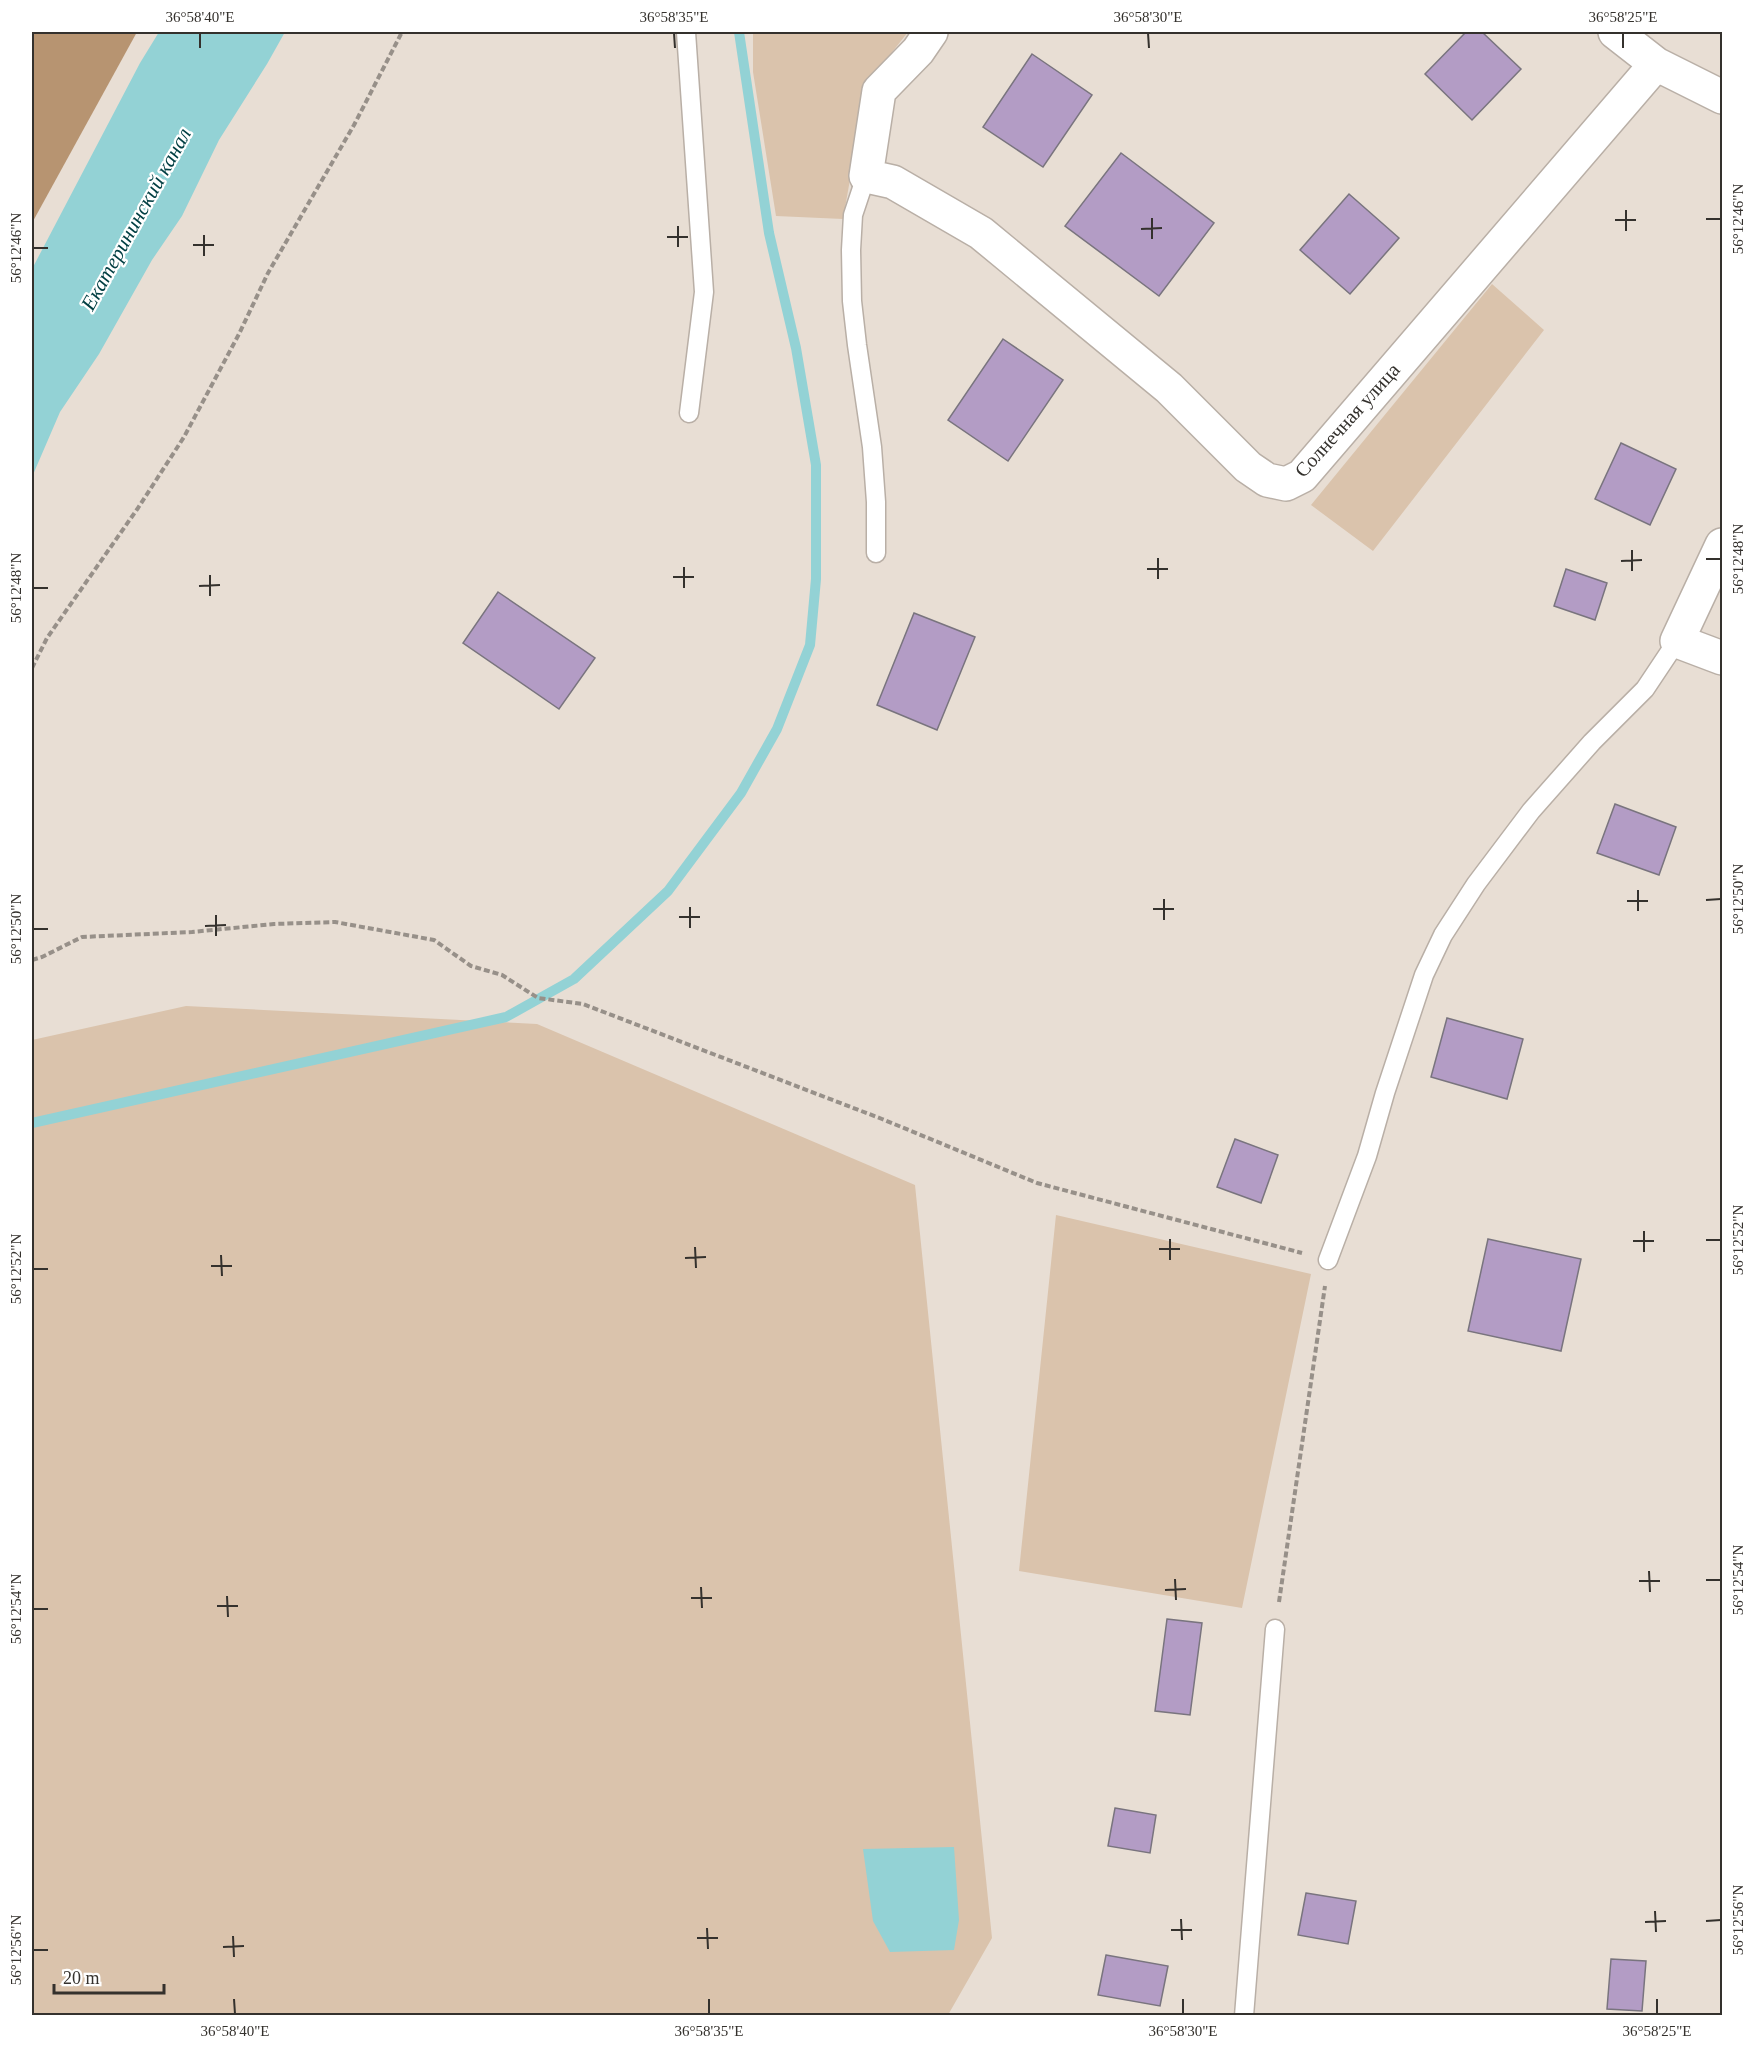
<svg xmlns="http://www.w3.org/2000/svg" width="1754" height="2047" font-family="'Times New Roman',serif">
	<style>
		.green { fill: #dac3ac }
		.forest { fill: #b79471 }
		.water { fill: #93d2d5 }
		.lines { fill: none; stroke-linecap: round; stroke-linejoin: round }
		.stream { stroke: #93d2d5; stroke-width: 10 }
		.building { fill: #b39cc5; stroke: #79747e; stroke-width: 1.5 }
		.service-casing { stroke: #b9afa6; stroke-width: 21 }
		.minor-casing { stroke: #b9afa6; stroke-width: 36 }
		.path { stroke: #979089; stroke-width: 4; stroke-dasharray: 6 3; stroke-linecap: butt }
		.service { stroke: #fff; stroke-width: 18 }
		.minor { stroke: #fff; stroke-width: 33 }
		.ticks { fill: none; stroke: #34312d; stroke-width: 2 }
		.labels { text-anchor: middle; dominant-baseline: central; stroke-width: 4.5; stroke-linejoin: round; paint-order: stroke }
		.street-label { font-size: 20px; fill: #34312d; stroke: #fff }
		.water-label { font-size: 21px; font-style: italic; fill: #034044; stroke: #fff }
		.neatline { fill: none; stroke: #34312d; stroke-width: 2 }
		.ticks-label { font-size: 15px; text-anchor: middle; fill: #34312d }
	</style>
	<rect width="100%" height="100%" fill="#e8ded4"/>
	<!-- green -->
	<path class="green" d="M753 32H908L867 84 843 219 776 216 753 72Z
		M1492 284 1544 330 1373 551 1311 505Z
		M186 1006 537 1024 915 1185 992 1938 948 2015H32V1040Z
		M1056 1215 1311 1274 1242 1608 1019 1571Z"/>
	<!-- forest -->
	<path class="forest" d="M32 32H137L32 223Z"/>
	<!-- water -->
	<path class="water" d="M159 32H285L267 64 219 140 182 216 152 260 99 354 60 412 32 477V269L140 63Z
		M954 1847 959 1920 954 1950 890 1952 873 1921 863 1849Z"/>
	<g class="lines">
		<!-- stream -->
		<path class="stream" d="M32 1123 506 1017 574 979 668 891 741 793 777 729 810 645 816 579V465L796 348 769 233 739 32"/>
	</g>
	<!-- building -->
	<path class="building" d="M1466 32H1482L1521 69 1472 120 1425 74Z
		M1032 54 1092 95 1043 167 983 127Z
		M1121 153 1214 223 1159 296 1065 226Z
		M1349 194 1399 238 1350 294 1300 250Z
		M1003 339 1063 380 1008 461 948 420Z
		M1621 443 1676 469 1650 525 1595 499Z
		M1566 569 1607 583 1595 620 1554 606Z
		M498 592 595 658 559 709 463 643Z
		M914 613 975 637 937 730 877 705Z
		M1615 804 1676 827 1659 875 1597 853Z
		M1447 1018 1523 1039 1507 1099 1431 1077Z
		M1235 1139 1278 1155 1261 1203 1217 1187Z
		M1488 1239 1581 1259 1561 1351 1468 1331Z
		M1167 1619 1202 1623 1190 1715 1155 1711Z
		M1115 1808 1156 1815 1150 1853 1108 1846Z
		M1306 1893 1356 1901 1348 1944 1298 1935Z
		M1106 1955 1168 1966 1160 2006 1098 1995Z
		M1611 1959 1646 1961 1642 2011 1607 2009Z"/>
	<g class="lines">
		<!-- service casing -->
		<g class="service-casing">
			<path id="service" d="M686 32 704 292 689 413
				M866 176 853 215 851 250 852 301 857 345 872 447 876 502V553
				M1328 1260 1367 1156 1385 1093 1424 975 1443 935 1476 884 1531 811 1592 742 1645 689 1677 641
				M1244 2016 1275 1629"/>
		</g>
		<!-- minor casing -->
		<g class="minor-casing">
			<path id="minor" d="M931 32 918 51 879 91 866 176 893 182 981 233 1169 388 1248 467 1267 480 1286 484 1302 476 1656 64
				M1615 32 1656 64 1722 97
				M1722 545 1677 641 1722 658"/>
		</g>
		<!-- path -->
		<path class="path" d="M32 668 47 638 138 508 184 437 239 334 268 273 354 125 402 32
			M32 960 42 957 82 937 192 932 274 924 335 922 434 940 471 966 502 975 538 998 583 1004 882 1119 1037 1183 1302 1253
			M1279 1602 1325 1286"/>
		<!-- service -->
		<use href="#service" class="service"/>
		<!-- minor -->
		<use href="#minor" class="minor"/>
	</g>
	<!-- ticks -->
	<path class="ticks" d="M200 33V48M674 33 675 48M1148 33 1149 48M1623 33V48M1626 210V231M1152 218V239M1706 219H1721M1615 220H1636M678 226V247M1141 229 1162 228M204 235V256M667 237H688M193 245H214M33 248H48M1632 550V571M1158 558V579M1706 559H1721M1621 561 1642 560M684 567V588M1147 569H1168M210 575V596M673 577H694M199 586 220 585M33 588H48M1638 890V911M1164 899V920M1706 900 1721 899M1627 901H1648M690 907V928M1153 909H1174M216 915V936M679 917H700M205 926 226 925M33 929H48M1644 1231V1252M1170 1239V1260M1706 1240H1721M1633 1241H1654M695 1247 696 1268M1159 1249H1180M221 1255 222 1276M685 1258 706 1257M211 1266H232M33 1269H48M1649 1571 1650 1592M1175 1579 1176 1600M1706 1580H1721M1639 1581H1660M701 1587 702 1608M1165 1590 1186 1589M227 1596 228 1617M691 1598H712M217 1606H238M33 1609H48M1655 1911 1656 1932M1181 1919 1182 1940M1706 1921 1721 1920M1645 1922 1666 1921M707 1928 708 1949M1171 1930H1192M233 1936 234 1957M697 1938H718M223 1947 244 1946M33 1950H48M234 1999 235 2014M709 1999V2014M1183 1999V2014M1657 1999V2014"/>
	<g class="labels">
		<!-- street labels -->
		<g class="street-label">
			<text transform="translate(1347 420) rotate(-48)">Солнечная улица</text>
		</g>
		<!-- water labels -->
		<g class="water-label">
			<text transform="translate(136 219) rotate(-61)">Екатерининский канал</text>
		</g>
	</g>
	<!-- border -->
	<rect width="1754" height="2047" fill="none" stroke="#ffffff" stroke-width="66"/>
	<!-- scale -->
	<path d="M54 1984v9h110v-9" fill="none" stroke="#34312d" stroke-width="3"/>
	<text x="63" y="1984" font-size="18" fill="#34312d" stroke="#ffffff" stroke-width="4.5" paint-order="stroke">20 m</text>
	<rect x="33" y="33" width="1688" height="1981" class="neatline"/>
	<g class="ticks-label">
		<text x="200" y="22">36°58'40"E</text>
		<text x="674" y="22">36°58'35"E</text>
		<text x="1148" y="22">36°58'30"E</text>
		<text x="1623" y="22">36°58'25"E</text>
		<text transform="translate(1738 219) rotate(-90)" y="5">56°12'46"N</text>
		<text transform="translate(16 248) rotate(-90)" y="5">56°12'46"N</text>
		<text transform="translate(1738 559) rotate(-90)" y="5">56°12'48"N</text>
		<text transform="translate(16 588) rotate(-90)" y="5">56°12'48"N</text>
		<text transform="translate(1738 899) rotate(-90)" y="5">56°12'50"N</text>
		<text transform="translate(16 929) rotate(-90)" y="5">56°12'50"N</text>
		<text transform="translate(1738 1240) rotate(-90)" y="5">56°12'52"N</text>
		<text transform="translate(16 1269) rotate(-90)" y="5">56°12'52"N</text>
		<text transform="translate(1738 1580) rotate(-90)" y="5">56°12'54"N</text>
		<text transform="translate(16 1609) rotate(-90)" y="5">56°12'54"N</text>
		<text transform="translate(1738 1920) rotate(-90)" y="5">56°12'56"N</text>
		<text transform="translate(16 1950) rotate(-90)" y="5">56°12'56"N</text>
		<text x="235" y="2036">36°58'40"E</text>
		<text x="709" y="2036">36°58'35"E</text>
		<text x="1183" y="2036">36°58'30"E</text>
		<text x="1657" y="2036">36°58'25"E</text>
	</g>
</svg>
